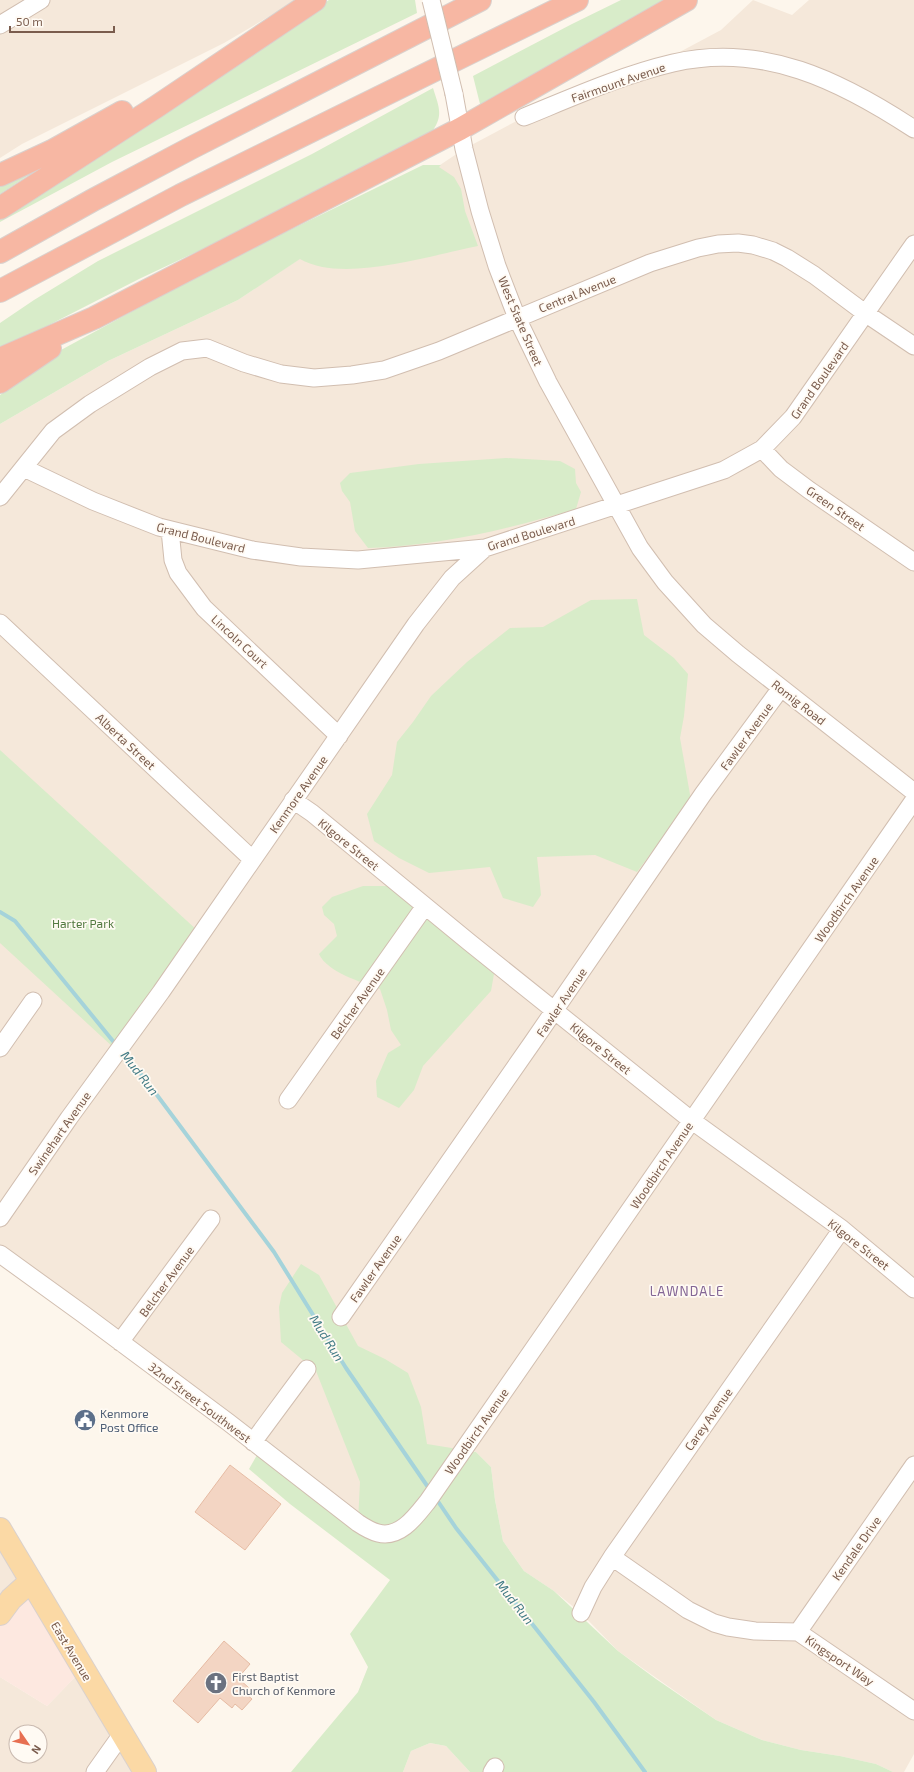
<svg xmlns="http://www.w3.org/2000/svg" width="914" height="1772" font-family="'Exo 2',sans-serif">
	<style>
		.residential { fill: #f5e8da; fill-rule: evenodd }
		.commercial { fill: #fde8e0 }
		.green { fill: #d8ecc9 }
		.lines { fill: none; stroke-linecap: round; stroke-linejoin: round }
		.stream { stroke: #a5d3da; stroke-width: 4 }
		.building { fill: #f3d5c3; stroke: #e6bba3 }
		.minor-casing { stroke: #d1beb0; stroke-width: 19 }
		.major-casing { stroke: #dad1cd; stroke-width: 24 }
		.highway-casing { stroke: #dad1cd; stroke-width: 24 }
		.minor { stroke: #fff; stroke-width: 17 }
		.major { stroke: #fbd9a5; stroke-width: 22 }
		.highway { stroke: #f7b7a3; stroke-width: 22 }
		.minor-bridge-casing { stroke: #d1beb0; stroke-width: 19; stroke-linecap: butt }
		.minor-bridge { stroke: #fff; stroke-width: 17 }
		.labels { text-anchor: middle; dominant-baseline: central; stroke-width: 3.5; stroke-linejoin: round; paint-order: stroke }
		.street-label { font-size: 12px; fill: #7a5c4d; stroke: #fffaf3 }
		.park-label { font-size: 12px; fill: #537a41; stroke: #fffaf3 }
		.service-label { font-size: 12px; fill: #4e5e75; stroke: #fffaf3; text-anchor: start }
		.worship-label { font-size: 12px; fill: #5b616d; stroke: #fffaf3; text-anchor: start }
		.water-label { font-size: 13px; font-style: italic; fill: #437c86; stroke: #fffaf3 }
		.neighbourhood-label { font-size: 13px; letter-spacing: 1px; fill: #846695; stroke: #fffaf3 }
	</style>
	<rect width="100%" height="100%" fill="#fdf6ec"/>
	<!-- residential -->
	<path class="residential" d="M0 0H297L224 43 22 144 0 158Z
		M753 0 792 15 809 0H914V1754L904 1772H893L876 1764 840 1756 801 1750 762 1740 716 1720 618 1651 581 1613 554 1591 524 1571 503 1541 495 1500 491 1467 476 1452 464 1448 385 1534 0 1254V424L108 361 238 300 464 149 524 117 646 70 721 30Z
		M0 1529 31 1581 0 1614Z
		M83 1669 145 1772H0V1677L47 1706ZM16 1732H40V1756H16Z
		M430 1743 446 1746 470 1772H403L411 1751Z"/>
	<!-- commercial -->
	<path class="commercial" d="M30 1587 80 1672 47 1706 0 1677V1619Z"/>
	<!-- green -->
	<path class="green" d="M329 0H415L417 13 112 162 0 222V213L147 120Z
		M621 0H674L489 105 480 104 473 76 572 24Z
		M433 88C439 107 444 116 431 133L315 196 139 279 0 350V323L34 300 98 261 312 154Z
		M423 165H441L439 167 454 177 461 189 465 211 478 246C431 255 343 284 300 259L238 300 108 361 0 424V395L61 350 218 265Z
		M32 173 0 194V185Z
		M506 458 560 461 575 469 576 483 581 492 576 509C508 529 438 546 368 548L355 531 350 502 342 491 340 483 350 473 419 464Z
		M637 599 644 635 674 658 688 674 684 716 680 738 691 800 637 872 595 855 537 857 541 895 533 907 503 898 490 867 429 873 399 858 374 841 367 814 392 775 397 742 413 722 431 696 467 662 510 628 543 627 591 600Z
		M0 750 198 931 114 1048 0 943Z
		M363 886H390L494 974 491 991 423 1066 414 1090 399 1108 377 1097 376 1081 388 1053 401 1045 391 1030 387 1010 380 989C361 982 327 972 319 954L337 936 334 924 324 915 322 907 332 897Z
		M301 1264 319 1275 358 1346 385 1359 408 1373 421 1407 427 1444 476 1452 491 1467 495 1500 503 1541 524 1571 554 1591 618 1651 656 1679 716 1720 762 1740 801 1750 840 1756 876 1764 893 1772H470L446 1746 430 1743 411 1751 403 1772H291L358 1692 368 1667 350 1634 390 1580 290 1504 249 1469 261 1448 358 1522 360 1482 316 1371 281 1342 279 1307 282 1293Z"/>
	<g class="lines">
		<!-- stream -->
		<path class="stream" d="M0 912 15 921 117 1046
			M123 1053 145 1079 274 1252 346 1368 430 1490
			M435 1497 456 1528 594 1702 645 1772"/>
	</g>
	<!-- building -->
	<path class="building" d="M230 1465 281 1504 245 1550 195 1512Z
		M224 1641 250 1664 238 1678 249 1688 245 1693 252 1699 242 1710 235 1704 232 1708 220 1698 198 1723 173 1701Z"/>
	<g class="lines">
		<!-- minor casing -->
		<g class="minor-casing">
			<path id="minor" d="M0 25 41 0
				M454 94 464 149 480 211 497 266 517 318 548 382 640 548 665 582 704 625 738 654 914 792
				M524 117C573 97 622 75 673 63 763 42 841 81 914 129
				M762 449 781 469 809 490 914 562
				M24 468 93 501 159 527 252 550 301 557 358 560 485 548 724 470 762 449 793 417 914 244
				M0 497 53 431 90 404 150 367 182 351 207 348 244 363 281 374 314 378 352 375 384 370 439 351 650 263 698 248 718 244 738 243 753 245 773 251 787 258 814 275 865 313 914 346
				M170 530 173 560 178 573 204 608 339 736
				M0 623 252 859
				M293 800 312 813 469 942 691 1120 842 1229 914 1289
				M0 1048 33 1001
				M288 1100 425 906
				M0 1218 69 1118 161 992 416 624 452 578 485 548
				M0 1254 83 1314 228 1422 358 1523C364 1527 370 1531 378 1533 400 1539 416 1516 428 1501L914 800
				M341 1317 532 1043 703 794 781 688
				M120 1342 211 1219
				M253 1442 307 1369
				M612 1557 688 1610 714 1623 728 1627 755 1631 798 1632 914 1711
				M581 1613 593 1587 612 1557 842 1229
				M798 1632 914 1465
				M95 1772 122 1734
				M492 1772 495 1767"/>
		</g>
		<!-- major casing -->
		<g class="major-casing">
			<path id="major" d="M0 1529 145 1772
				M0 1614 11 1599 31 1581"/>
		</g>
		<!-- highway casing -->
		<g class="highway-casing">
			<path id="highway" d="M0 175 52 151 122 112
				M0 208 156 107 315 0
				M0 252 93 200 191 148 480 0
				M0 291 181 195 577 0
				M0 359 94 318 460 129 686 0
				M0 382 50 348"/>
		</g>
		<!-- minor -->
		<use href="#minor" class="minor"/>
		<!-- major -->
		<use href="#major" class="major"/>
		<!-- highway -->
		<use href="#highway" class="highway"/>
		<!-- minor-bridge casing -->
		<g class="minor-bridge-casing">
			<path id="minor-bridge" d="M431 0 454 94"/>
		</g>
		<!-- minor-bridge -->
		<use href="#minor-bridge" class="minor-bridge"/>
	</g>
	<!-- icons -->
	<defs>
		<g id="civic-disc" transform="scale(1.15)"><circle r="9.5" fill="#5c6f8a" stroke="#fffaf3"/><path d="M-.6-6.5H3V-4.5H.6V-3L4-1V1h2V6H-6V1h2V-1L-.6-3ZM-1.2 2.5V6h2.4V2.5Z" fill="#fff"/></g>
		<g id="church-disc" transform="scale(1.15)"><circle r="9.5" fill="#6b7280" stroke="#fffaf3"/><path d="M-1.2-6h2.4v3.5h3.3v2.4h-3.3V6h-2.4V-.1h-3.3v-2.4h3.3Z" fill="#fff"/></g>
	</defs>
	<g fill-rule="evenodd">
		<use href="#civic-disc" x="85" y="1420"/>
		<use href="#church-disc" x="216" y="1683"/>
	</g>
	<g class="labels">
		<!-- street labels -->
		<g class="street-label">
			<text transform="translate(618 82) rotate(-19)">Fairmount Avenue</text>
			<text transform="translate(577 293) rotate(-22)">Central Avenue</text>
			<text transform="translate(521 321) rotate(67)">West State Street</text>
			<text transform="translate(819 380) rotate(-55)">Grand Boulevard</text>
			<text transform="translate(836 508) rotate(35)">Green Street</text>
			<text transform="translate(531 533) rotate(-17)">Grand Boulevard</text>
			<text transform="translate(201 537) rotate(14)">Grand Boulevard</text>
			<text transform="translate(240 641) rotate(43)">Lincoln Court</text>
			<text transform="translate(799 702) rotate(38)">Romig Road</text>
			<text transform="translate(746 736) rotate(-54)">Fawler Avenue</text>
			<text transform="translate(126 741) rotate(43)">Alberta Street</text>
			<text transform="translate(298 794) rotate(-55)">Kenmore Avenue</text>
			<text transform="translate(349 844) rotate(39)">Kilgore Street</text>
			<text transform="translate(846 899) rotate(-55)">Woodbirch Avenue</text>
			<text transform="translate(561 1002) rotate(-56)">Fawler Avenue</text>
			<text transform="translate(357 1003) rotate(-55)">Belcher Avenue</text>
			<text transform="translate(601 1048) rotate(39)">Kilgore Street</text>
			<text transform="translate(59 1133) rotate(-55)">Swinehart Avenue</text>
			<text transform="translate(661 1165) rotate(-56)">Woodbirch Avenue</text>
			<text transform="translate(859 1244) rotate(38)">Kilgore Street</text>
			<text transform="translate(375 1268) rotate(-55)">Fawler Avenue</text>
			<text transform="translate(166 1281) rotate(-54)">Belcher Avenue</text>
			<text transform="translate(200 1402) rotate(37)">32nd Street Southwest</text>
			<text transform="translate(708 1419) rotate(-55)">Carey Avenue</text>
			<text transform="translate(476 1431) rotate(-55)">Woodbirch Avenue</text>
			<text transform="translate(856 1548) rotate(-55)">Kendale Drive</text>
			<text transform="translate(72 1651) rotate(59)">East Avenue</text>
			<text transform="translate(840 1660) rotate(34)">Kingsport Way</text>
		</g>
		<!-- park labels -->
		<g class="park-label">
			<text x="83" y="923">Harter Park</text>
		</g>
		<!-- service labels -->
		<g class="service-label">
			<text x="100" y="1413">Kenmore<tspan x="100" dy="14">Post Office</tspan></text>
		</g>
		<!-- worship labels -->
		<g class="worship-label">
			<text x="232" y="1676">First Baptist<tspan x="232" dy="14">Church of Kenmore</tspan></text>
		</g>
		<!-- water labels -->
		<g class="water-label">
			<text transform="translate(140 1073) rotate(52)">Mud Run</text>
			<text transform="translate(327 1338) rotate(58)">Mud Run</text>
			<text transform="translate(515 1602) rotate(52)">Mud Run</text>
		</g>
		<!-- neighbourhood labels -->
		<g class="neighbourhood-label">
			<text x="687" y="1291">LAWNDALE</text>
		</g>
	</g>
	<!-- north arrow -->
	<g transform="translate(28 1744) rotate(124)"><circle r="19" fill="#fffaf3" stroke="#cabbb1"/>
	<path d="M0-3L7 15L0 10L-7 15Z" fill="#e76f51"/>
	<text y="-6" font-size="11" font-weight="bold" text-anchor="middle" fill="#7a5c4d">N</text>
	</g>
	<!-- scale -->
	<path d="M10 26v6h104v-6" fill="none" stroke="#7a5c4d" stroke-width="2"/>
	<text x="16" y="26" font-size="12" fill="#7a5c4d" stroke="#fffaf3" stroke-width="3" paint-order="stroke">50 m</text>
</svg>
